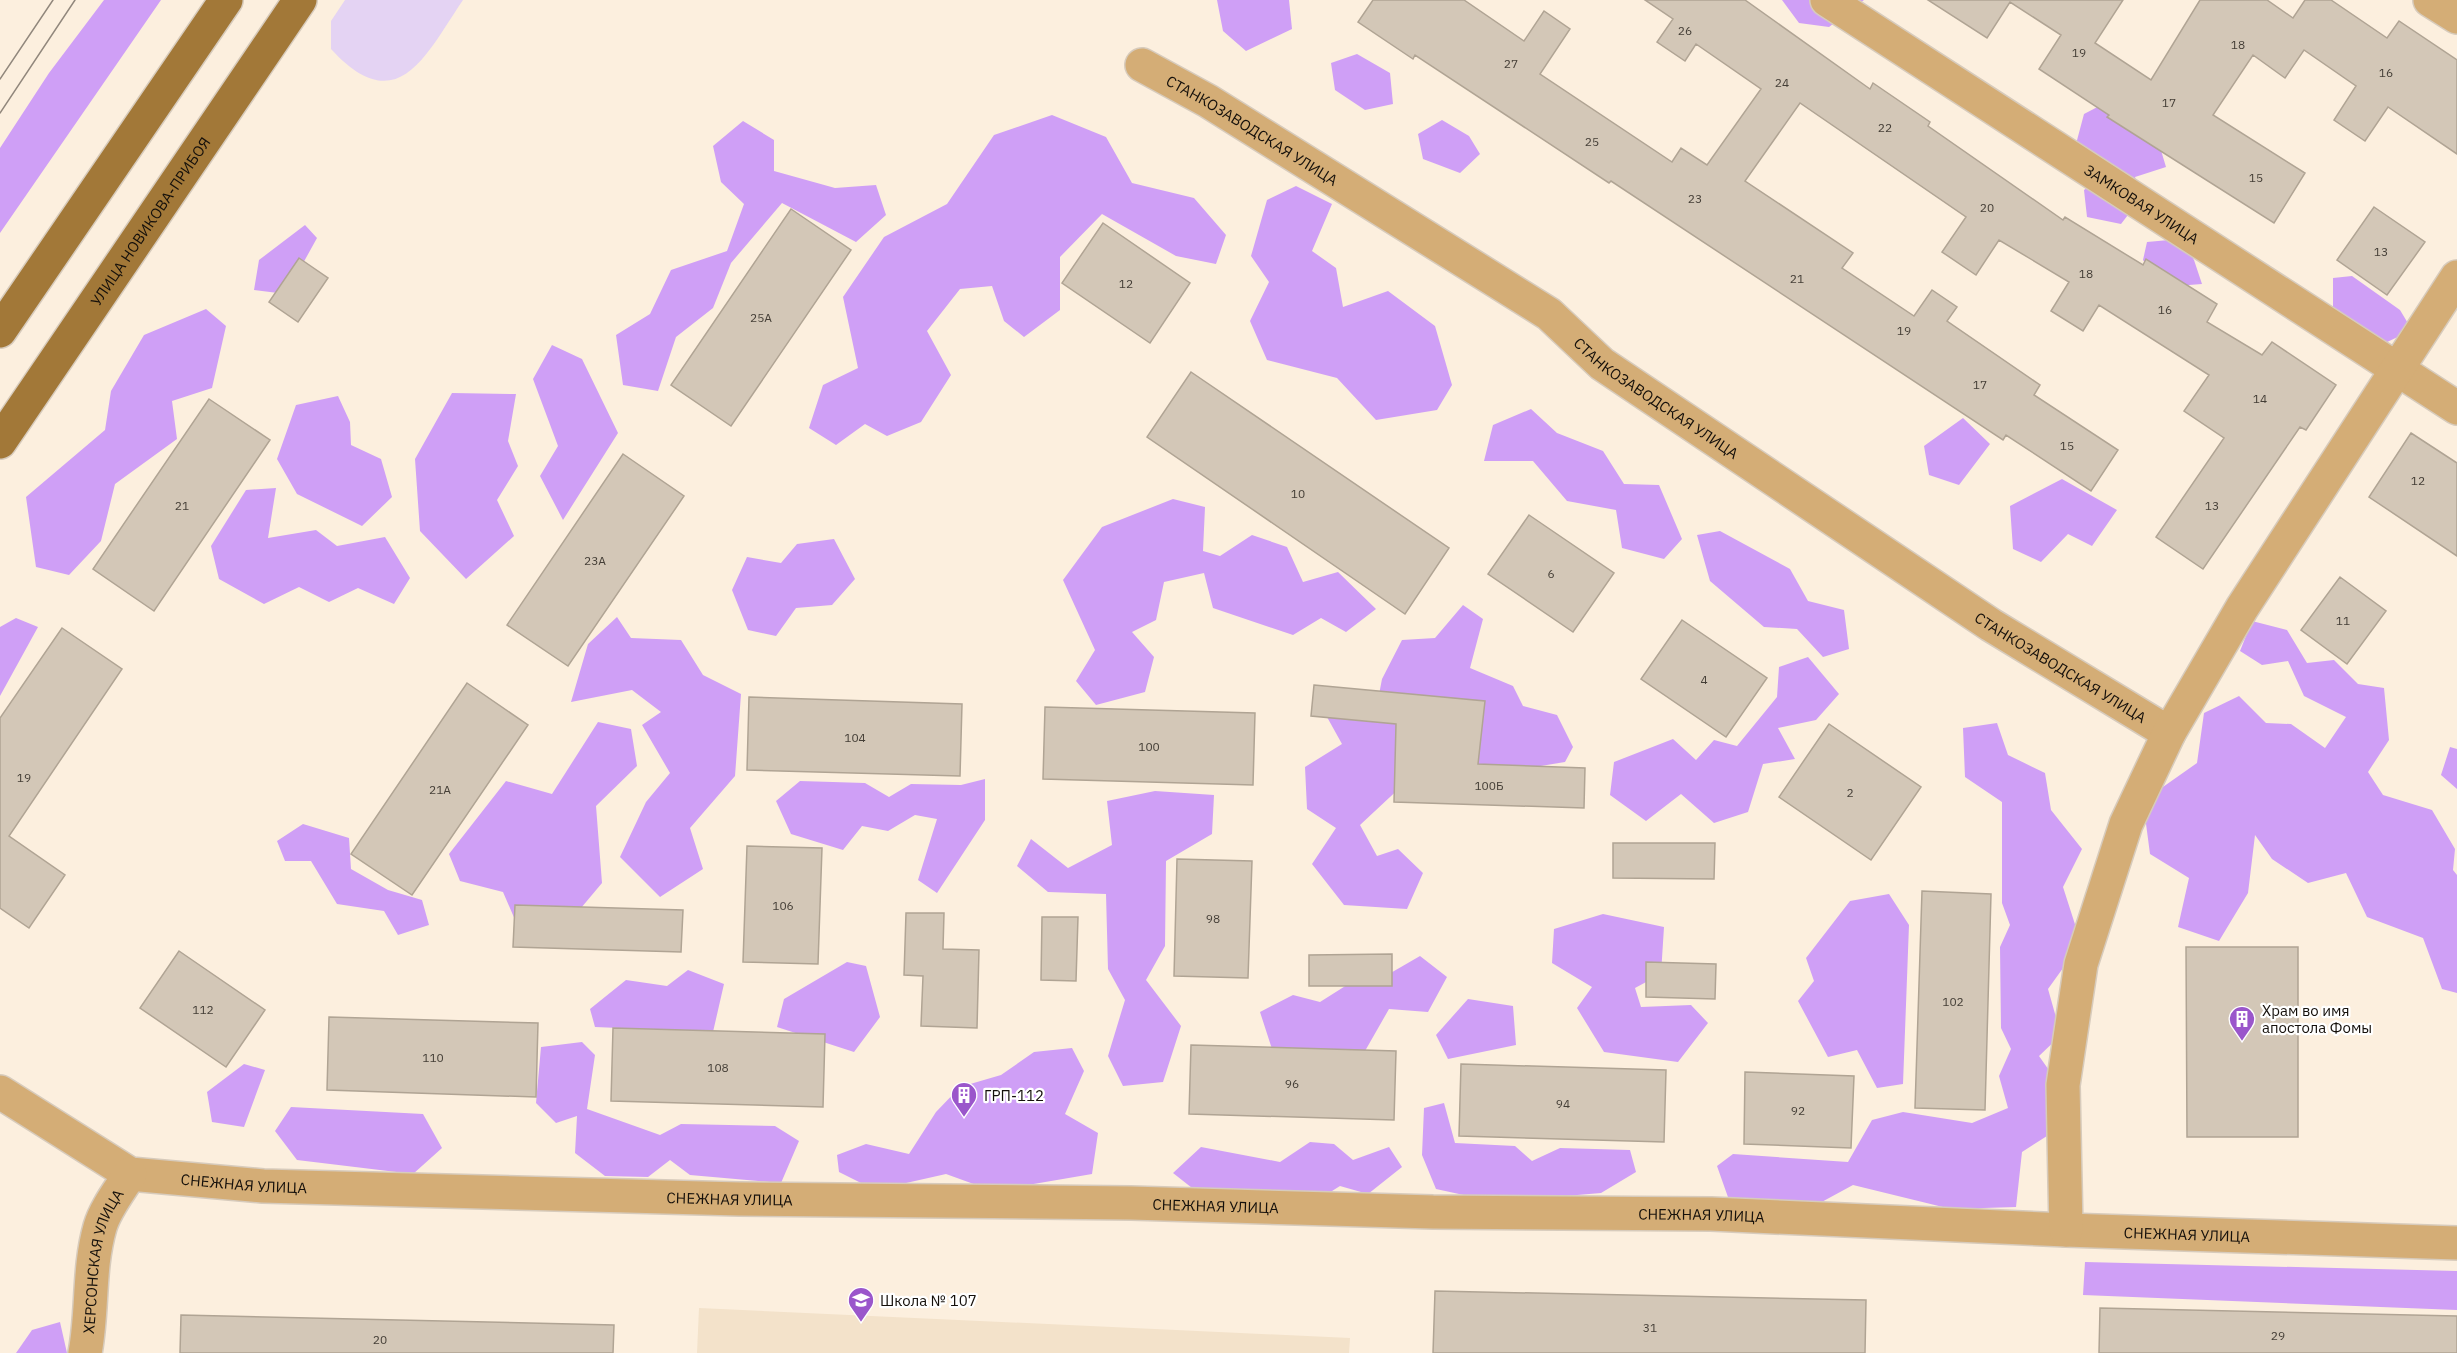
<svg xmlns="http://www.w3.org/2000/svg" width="2457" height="1353" font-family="'IBM Plex Sans',sans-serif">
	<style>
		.built { fill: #f3e2ca }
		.green { fill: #e4d3f3 }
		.forest { fill: #cf9ff6 }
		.building { fill: #d3c7b7; stroke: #b0a494; stroke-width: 1.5 }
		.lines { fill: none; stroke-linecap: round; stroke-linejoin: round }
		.minor-casing { stroke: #d7cbbc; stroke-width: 36 }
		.major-casing { stroke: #d7cbbc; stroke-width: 36 }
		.minor { stroke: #d4ad76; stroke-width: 33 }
		.major { stroke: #a27838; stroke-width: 33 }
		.tram { stroke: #91877c; stroke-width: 1.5 }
		.labels { text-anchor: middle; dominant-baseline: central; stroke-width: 4.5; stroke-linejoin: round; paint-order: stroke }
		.number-label { font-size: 12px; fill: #443e36 }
		.street-label { font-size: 15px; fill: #15100b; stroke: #fff }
		.poi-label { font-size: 15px; fill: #15100b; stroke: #fff; text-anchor: start }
	</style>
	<rect width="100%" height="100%" fill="#fcefde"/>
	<!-- built -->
	<path class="built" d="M699 1308 1350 1338 1349 1353H697Z"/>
	<!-- green -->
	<path class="green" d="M345 0H463C426 54 398 122 331 49V21Z"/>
	<!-- forest -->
	<path class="forest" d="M104 0H161L0 233V148L49 73Z
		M1217 0H1289L1292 29 1246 51 1223 31Z
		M1782 0H1864L1829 27 1799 23Z
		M1357 54 1390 73 1393 104 1365 110 1335 90 1331 63Z
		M2109 101 2160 147 2166 167 2135 177 2141 198 2121 224 2087 217 2084 190 2108 172 2097 154 2076 144 2084 114Z
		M1052 115 1106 137 1132 183 1194 198 1226 235 1216 264 1176 256 1102 214 1060 257V310L1024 337 1004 321 992 286 960 289 927 331 951 375 921 422 887 436 865 424 836 445 809 428 823 385 858 368 843 297 884 237 947 204 994 135Z
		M1442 120 1469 136 1480 154 1460 173 1423 159 1418 134Z
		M743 121 774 140V171L835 188 876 185 886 215 856 242 782 203 731 263 713 308 676 337 658 391 623 385 616 335 650 314 671 270 727 251 744 204 721 182 713 146Z
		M1296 186 1332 204 1312 251 1336 268 1343 307 1388 291 1435 326 1452 385 1437 410 1376 420 1337 378 1267 360 1250 321 1269 282 1251 256 1267 200Z
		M305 225 317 238 286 294 254 290 259 260Z
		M2180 239 2194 260 2202 284 2163 287 2143 260 2147 242Z
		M2352 276 2400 310 2412 330 2381 345 2333 311V278Z
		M206 309 226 326 212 388 172 401 177 439 115 484 101 541 69 575 36 567 26 497 105 430 111 391 144 335Z
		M552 345 582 359 618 433 563 520 540 476 558 446 533 379Z
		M452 393 516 394 508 441 518 466 497 500 514 536 466 579 420 531 415 459Z
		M338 396 350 422 351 445 381 459 392 497 362 526 297 494 277 459 296 405Z
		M1531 409 1557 433 1603 451 1624 484 1659 485 1682 539 1664 559 1622 548 1616 510 1567 501 1533 461H1484L1493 425Z
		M1963 418 1990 444 1959 485 1929 475 1924 446Z
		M2062 479 2117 510 2092 546 2068 534 2041 562 2013 549 2010 506Z
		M276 488 268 538 316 530 337 546 385 537 410 578 394 604 358 588 329 602 299 587 264 604 219 579 211 546 246 490Z
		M1173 499 1205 507 1203 551 1220 556 1252 535 1287 547 1303 582 1338 572 1376 609 1346 632 1321 618 1293 635 1213 608 1204 573 1164 582 1156 620 1132 632 1154 657 1145 692 1096 705 1076 681 1095 650 1063 580 1102 527Z
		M1720 531 1790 569 1808 601 1844 610 1849 649 1823 657 1797 629 1764 627 1710 581 1697 535Z
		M834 539 855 579 832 605 796 608 776 636 748 630 732 590 747 557 781 563 797 544Z
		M1463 605 1483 619 1470 668 1513 686 1523 706 1557 715 1573 747 1565 762 1466 778 1405 783 1360 825 1377 856 1398 849 1423 873 1407 909 1344 905 1312 864 1336 828 1307 809 1305 767 1342 744 1322 708 1377 705 1382 679 1402 640 1435 638Z
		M617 617 631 638 681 640 703 675 741 694 735 776 690 828 703 869 660 897 620 857 646 802 670 773 642 725 661 712 632 690 571 702 588 644Z
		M16 618 38 627 0 696V627Z
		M2252 621 2287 630 2307 663 2334 660 2358 684 2384 688 2389 740 2368 772 2383 795 2432 810 2455 849 2453 870 2457 875V993L2442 989 2423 938 2367 917 2346 873 2308 883 2272 859 2255 835 2248 893 2219 941 2178 927 2189 878 2150 854 2143 801 2197 763 2204 713 2239 696 2266 723 2291 724 2325 748 2346 717 2304 696 2288 661 2262 665 2240 651Z
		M1808 657 1839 694 1816 720 1778 728 1795 759 1763 764 1748 812 1714 823 1681 794 1646 821 1610 795 1614 762 1673 739 1696 760 1714 740 1737 746 1777 697 1779 667Z
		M598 722 631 729 637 766 596 806 602 883 560 933 522 936 503 892 460 881 449 854 506 781 552 794Z
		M1997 723 2008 755 2045 773 2051 810 2082 849 2063 887 2081 943 2048 989 2061 1035 2039 1056 2058 1083V1129L2022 1152 2016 1207 1951 1209 1853 1185 1818 1204 1729 1200 1717 1166 1733 1154 1848 1162 1872 1120 1903 1112 1972 1123 2008 1108 1999 1076 2011 1049 2001 1028 2000 947 2010 925 2002 903V802L1965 777 1963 728Z
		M2450 747 2457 749V789L2441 775Z
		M985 779V820L937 893 918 880 937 819 915 815 888 831 862 826 843 850 791 834 776 801 800 781 865 783 889 797 911 784 961 785Z
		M1155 791 1214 795 1212 834 1166 861 1165 946 1146 980 1181 1026 1163 1082 1123 1086 1108 1056 1125 1000 1108 969 1106 894 1048 892 1017 866 1031 839 1068 868 1112 845 1107 801Z
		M303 824 349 838 351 869 388 890 422 900 429 925 398 935 384 911 337 904 311 861H285L277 841Z
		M1889 894 1909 925 1903 1084 1877 1088 1857 1050 1828 1057 1798 1001 1814 981 1806 958 1850 901Z
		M1603 914 1664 927 1661 974 1635 988 1641 1007 1691 1005 1708 1023 1678 1062 1604 1052 1577 1008 1592 987 1552 963 1554 929Z
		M1420 956 1447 977 1428 1012 1389 1009 1365 1051 1273 1052 1260 1012 1293 995 1320 1002 1358 978H1382Z
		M847 962 866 966 880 1017 854 1052 777 1027 784 999Z
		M688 970 724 984 713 1032 595 1027 590 1009 626 980 667 986Z
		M1468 999 1513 1006 1516 1045 1448 1059 1436 1035Z
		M582 1042 595 1055 587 1109 660 1135 681 1124 775 1126 799 1141 781 1183 690 1175 670 1160 648 1177 605 1176 575 1153 577 1116 556 1123 536 1103 541 1047Z
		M1072 1048 1084 1071 1065 1114 1098 1133 1092 1174 993 1191 946 1174 875 1190 839 1172 837 1155 866 1144 909 1154 936 1112 960 1087 1001 1075 1034 1052Z
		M244 1064 265 1070 244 1127 212 1122 207 1092Z
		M1444 1103 1455 1143 1515 1146 1532 1161 1560 1148 1630 1150 1636 1172 1601 1193 1496 1202 1436 1189 1422 1155 1424 1108Z
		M291 1107 423 1114 442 1148 413 1174 297 1160 275 1131Z
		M1310 1142 1334 1144 1353 1160 1389 1147 1402 1167 1368 1194 1340 1186 1316 1201 1201 1195 1173 1173 1201 1147 1280 1162Z
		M2085 1262 2457 1271V1310L2083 1295Z
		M60 1322 67 1353H16L32 1330Z"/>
	<!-- building -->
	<path class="building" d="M1373 0H1464L1524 41 1544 11 1570 29 1540 74 1672 162 1681 148 1707 165 1761 89 1696 44 1685 61 1657 42 1673 19 1645 0H1745L1870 89 1873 83 1930 122 1928 126 2063 220 2065 217 2143 265 2146 259 2217 304 2207 322 2262 355 2272 342 2336 385 2306 430 2300 427 2203 569 2156 537 2224 438 2184 411 2209 375 2099 305 2083 331 2051 311 2069 282 1999 240 1976 275 1942 252 1966 217 1800 103 1745 181 1853 253 1842 268 1914 316 1932 290 1957 307 1947 321 2040 385 2034 395 2118 450 2091 491 2006 435 2003 440 1611 181 1609 183 1415 55 1413 59 1358 22Z
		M1928 0H2123L2095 43 2151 80 2200 0H2267L2293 18 2305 0H2331L2387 38 2399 21 2457 60V154L2388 107 2365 141 2334 120 2356 86 2304 50 2285 78 2253 55 2213 115 2305 173 2274 223 2107 117 2109 115 2039 69 2061 35 2010 2 1987 38Z
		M2374 207 2425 242 2387 295 2337 260Z
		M791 209 851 250 731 426 671 385Z
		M1103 223 1190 283 1150 343 1062 283Z
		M299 258 328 278 298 322 269 302Z
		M1191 372 1449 548 1405 614 1147 437Z
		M209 399 270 440 154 611 93 569Z
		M2411 433 2457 463V556L2369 497Z
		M623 454 684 496 568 666 507 625Z
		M1529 515 1614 573 1573 632 1488 574Z
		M2340 577 2386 611 2347 664 2301 630Z
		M1682 620 1767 678 1726 737 1641 679Z
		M62 628 122 669 9 836 65 875 29 928 0 908V718Z
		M467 683 528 725 412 895 351 854Z
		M1314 685 1485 701 1478 764 1585 768 1584 808 1394 802 1396 724 1311 716Z
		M749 697 962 704 960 776 747 770Z
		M1045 707 1255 713 1253 785 1043 779Z
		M1829 724 1921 787 1871 860 1779 797Z
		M1613 843H1715L1714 879 1613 878Z
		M747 846 822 848 818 964 743 962Z
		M1177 859 1252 861 1248 978 1174 976Z
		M1922 891 1991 894 1985 1110 1915 1108Z
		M515 905 683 910 681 952 513 947Z
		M906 913H944L943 949 979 950 977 1028 921 1026 923 976 904 975Z
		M1042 917H1078L1076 981 1041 980Z
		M2186 947H2298V1137H2187Z
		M179 951 265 1010 226 1067 140 1008Z
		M1392 954V986H1309V955Z
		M1646 962 1716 964 1715 999 1646 997Z
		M329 1017 538 1023 536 1097 327 1090Z
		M613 1028 825 1034 823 1107 611 1101Z
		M1191 1045 1396 1051 1394 1120 1189 1114Z
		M1461 1064 1666 1070 1664 1142 1459 1136Z
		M1745 1072 1854 1076 1851 1148 1744 1144Z
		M1435 1291 1866 1300 1865 1353H1433Z
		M2100 1308 2457 1316V1353H2099Z
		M181 1315 614 1325 613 1353H180Z"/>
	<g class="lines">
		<!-- minor casing -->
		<g class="minor-casing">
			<g id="minor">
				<path id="s1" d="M1827 0 2457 408"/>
				<path d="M2430 0 2457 17"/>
				<path id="s2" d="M1142 65 1208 101 1549 314 1602 364 1991 625 2169 733"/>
				<path id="s3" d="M0 1092 130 1174 263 1186 739 1199 1131 1203 1433 1212 1711 1214 2066 1230 2457 1243"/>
				<path d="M2066 1230 2063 1085 2081 964 2126 824 2169 733 2242 608 2457 277"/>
				<path id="s4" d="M85 1353C93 1311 88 1269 100 1227 105 1209 120 1190 130 1174"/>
			</g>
		</g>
		<!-- major casing -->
		<g class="major-casing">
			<g id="major">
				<path d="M0 331 226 0"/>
				<path id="s5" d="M0 442 300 0"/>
			</g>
		</g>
		<!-- minor -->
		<use href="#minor" class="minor"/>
		<!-- major -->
		<use href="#major" class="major"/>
		<!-- tram -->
		<path class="tram" d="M0 79 53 0
			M0 113 75 0"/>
	</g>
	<!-- icons -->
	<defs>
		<g id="building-pin" transform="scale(1.35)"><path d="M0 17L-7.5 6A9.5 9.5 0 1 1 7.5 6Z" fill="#9a56cb" stroke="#fff"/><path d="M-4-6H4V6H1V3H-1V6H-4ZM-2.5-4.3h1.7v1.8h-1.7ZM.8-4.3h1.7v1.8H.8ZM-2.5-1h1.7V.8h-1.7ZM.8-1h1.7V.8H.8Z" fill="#fff"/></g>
		<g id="school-pin" transform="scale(1.35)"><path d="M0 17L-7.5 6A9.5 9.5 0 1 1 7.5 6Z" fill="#9a56cb" stroke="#fff"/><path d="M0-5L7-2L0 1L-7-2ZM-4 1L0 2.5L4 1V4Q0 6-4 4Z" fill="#fff"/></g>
	</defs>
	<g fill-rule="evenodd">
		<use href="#building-pin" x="2242" y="1019"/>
		<use href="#building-pin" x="964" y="1095"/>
		<use href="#school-pin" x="861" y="1300"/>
	</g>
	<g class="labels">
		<!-- number labels -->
		<g class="number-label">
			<text x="1685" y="30">26</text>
			<text x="2238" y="44">18</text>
			<text x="2079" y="52">19</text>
			<text x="1511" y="63">27</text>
			<text x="2386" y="72">16</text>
			<text x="1782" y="82">24</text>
			<text x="2169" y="102">17</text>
			<text x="1885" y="127">22</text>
			<text x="1592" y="141">25</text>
			<text x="2256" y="177">15</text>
			<text x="1695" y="198">23</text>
			<text x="1987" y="207">20</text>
			<text x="2381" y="251">13</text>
			<text x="2086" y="273">18</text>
			<text x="1797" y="278">21</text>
			<text x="1126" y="283">12</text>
			<text x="2165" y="309">16</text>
			<text x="761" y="317">25А</text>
			<text x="1904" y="330">19</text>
			<text x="1980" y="384">17</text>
			<text x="2260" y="398">14</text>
			<text x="2067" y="445">15</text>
			<text x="2418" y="480">12</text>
			<text x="1298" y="493">10</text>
			<text x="182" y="505">21</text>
			<text x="2212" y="505">13</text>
			<text x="595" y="560">23А</text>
			<text x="1551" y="573">6</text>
			<text x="2343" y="620">11</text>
			<text x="1704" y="679">4</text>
			<text x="855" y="737">104</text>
			<text x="1149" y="746">100</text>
			<text x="24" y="777">19</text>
			<text x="1489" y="785">100Б</text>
			<text x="440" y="789">21А</text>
			<text x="1850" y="792">2</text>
			<text x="783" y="905">106</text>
			<text x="1213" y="918">98</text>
			<text x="1953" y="1001">102</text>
			<text x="203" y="1009">112</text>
			<text x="433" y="1057">110</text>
			<text x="718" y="1067">108</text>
			<text x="1292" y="1083">96</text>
			<text x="1563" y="1103">94</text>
			<text x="1798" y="1110">92</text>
			<text x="1650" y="1327">31</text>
			<text x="2278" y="1335">29</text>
			<text x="380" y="1339">20</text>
		</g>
		<!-- street labels -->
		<g class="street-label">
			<text stroke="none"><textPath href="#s2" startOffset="128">СТАНКОЗАВОДСКАЯ УЛИЦА</textPath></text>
			<text stroke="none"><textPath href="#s1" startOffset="375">ЗАМКОВАЯ УЛИЦА</textPath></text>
			<text stroke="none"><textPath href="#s5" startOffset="267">УЛИЦА НОВИКОВА-ПРИБОЯ</textPath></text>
			<text stroke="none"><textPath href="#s2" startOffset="614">СТАНКОЗАВОДСКАЯ УЛИЦА</textPath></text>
			<text stroke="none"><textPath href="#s2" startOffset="1100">СТАНКОЗАВОДСКАЯ УЛИЦА</textPath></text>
			<text stroke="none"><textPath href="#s3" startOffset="268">СНЕЖНАЯ УЛИЦА</textPath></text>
			<text stroke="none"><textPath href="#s3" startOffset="754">СНЕЖНАЯ УЛИЦА</textPath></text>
			<text stroke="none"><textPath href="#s3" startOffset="1240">СНЕЖНАЯ УЛИЦА</textPath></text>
			<text stroke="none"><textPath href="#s3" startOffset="1726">СНЕЖНАЯ УЛИЦА</textPath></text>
			<text stroke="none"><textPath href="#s3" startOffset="2212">СНЕЖНАЯ УЛИЦА</textPath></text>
			<text stroke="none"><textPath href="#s4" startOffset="94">ХЕРСОНСКАЯ УЛИЦА</textPath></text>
		</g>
		<!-- poi labels -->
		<g class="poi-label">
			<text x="2262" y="1010">Храм во имя<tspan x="2262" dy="17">апостола Фомы</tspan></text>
			<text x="984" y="1095">ГРП-112</text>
			<text x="880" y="1300">Школа № 107</text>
		</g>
	</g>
</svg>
